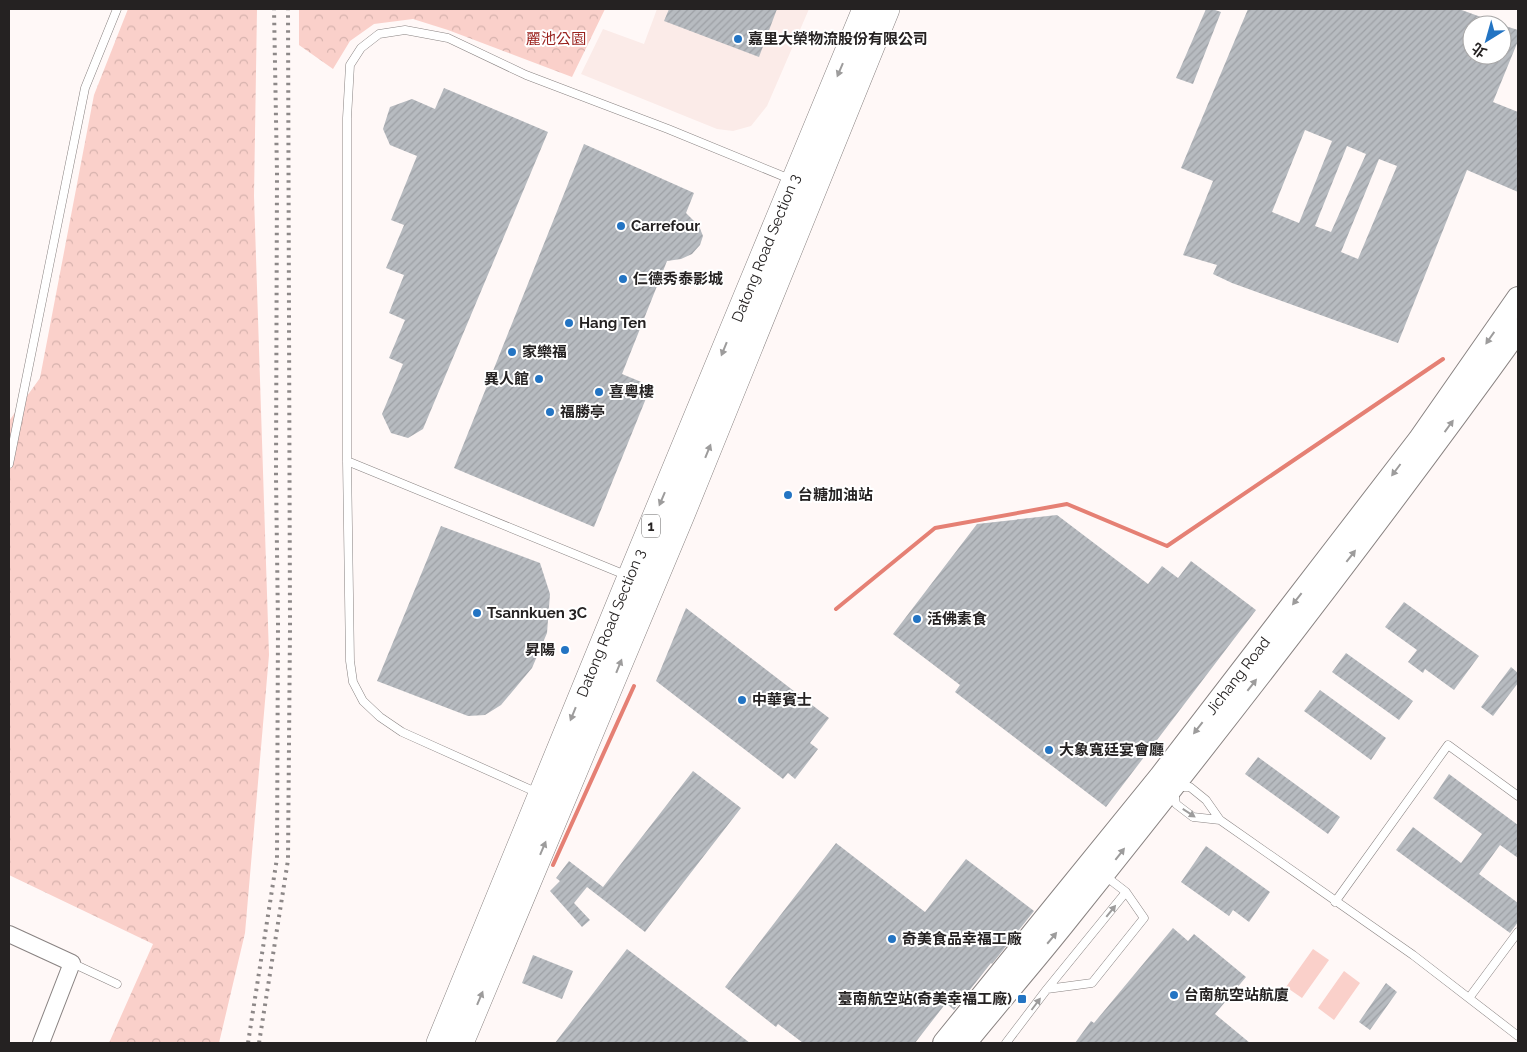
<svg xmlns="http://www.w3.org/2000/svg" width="1527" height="1052" font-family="Raleway,'Noto Sans TC',sans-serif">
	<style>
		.built { fill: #fbebe8 }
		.forest { fill: url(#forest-crowns) }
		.pitch { fill: #fad0ca }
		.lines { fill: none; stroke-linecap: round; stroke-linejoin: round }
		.stream { stroke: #e58074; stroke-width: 4 }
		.building { fill: url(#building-hatch); fill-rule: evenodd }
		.lane-casing { stroke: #898382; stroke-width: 9 }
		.street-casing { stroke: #898382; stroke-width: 18 }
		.secondary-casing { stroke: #898382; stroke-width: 24 }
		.primary-casing { stroke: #898382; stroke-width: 26 }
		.lane { stroke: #fff; stroke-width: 8 }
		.street { stroke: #fff; stroke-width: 16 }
		.secondary { stroke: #fff; stroke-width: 22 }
		.primary { stroke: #fff; stroke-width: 25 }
		.rail { stroke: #8d8888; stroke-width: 4; stroke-dasharray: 2.5 5; stroke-linecap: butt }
		.oneway { fill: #9d9c9c }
		.poi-dot { fill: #2374c3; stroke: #fff; stroke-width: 2 }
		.labels { text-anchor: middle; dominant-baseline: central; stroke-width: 4; stroke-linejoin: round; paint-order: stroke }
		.shield { fill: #fff; stroke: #666464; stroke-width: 1 }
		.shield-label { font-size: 14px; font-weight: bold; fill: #252222 }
		.park-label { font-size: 15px; fill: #9a221e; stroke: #fff }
		.poi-label { font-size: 15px; font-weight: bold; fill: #252222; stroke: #fff; text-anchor: start }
		.street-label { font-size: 15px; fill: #252222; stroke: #fff }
	</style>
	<defs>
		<pattern id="forest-crowns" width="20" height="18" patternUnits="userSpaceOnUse" patternTransform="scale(1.25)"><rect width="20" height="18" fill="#fad0ca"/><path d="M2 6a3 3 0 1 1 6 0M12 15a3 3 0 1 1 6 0" fill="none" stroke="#d6b2ad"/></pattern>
		<pattern id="building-hatch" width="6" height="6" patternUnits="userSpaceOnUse" patternTransform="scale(1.25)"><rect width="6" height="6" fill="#b7bbc0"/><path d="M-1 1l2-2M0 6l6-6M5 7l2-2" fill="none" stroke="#9da0a5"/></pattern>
	</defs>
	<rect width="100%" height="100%" fill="#fff8f7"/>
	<!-- built -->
	<path class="built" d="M657 9H809L767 106 751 126 733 131 717 129 581 74 603 29 644 44Z"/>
	<!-- forest -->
	<path class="forest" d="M128 9H257L254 196 269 655 245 933 219 1043H109L153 944 9 875V421L40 378 94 95Z
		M299 9H605L572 77 448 30 413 19 374 24 350 41 333 69 299 45Z"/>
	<!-- pitch -->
	<path class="pitch" d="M1313 949 1329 960 1302 998 1286 987Z
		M1344 971 1360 983 1334 1020 1318 1008Z"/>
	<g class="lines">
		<!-- stream -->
		<path class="stream" d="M836 609 935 528 1067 504 1167 546 1443 359
			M553 865 634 686"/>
	</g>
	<!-- building -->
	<path class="building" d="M669 9H777L759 57 664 21Z
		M1206 9H1212L1221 12 1193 84 1176 78Z
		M1248 9H1459L1500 24V25H1472V55H1502V25L1518 30V41L1493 102 1518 112V192L1467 170 1398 343 1232 283 1213 274 1217 265 1183 255 1213 181 1181 168ZM1305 130 1332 141 1299 223 1272 212ZM1347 146 1366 154 1331 232 1315 226ZM1379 159 1397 166 1358 259 1341 252Z
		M444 88 548 132 423 429 408 438 391 433 382 414 403 364 389 358 405 320 389 313 404 275 386 268 404 225 391 220 417 156 390 145 383 129 390 107 412 99 435 109Z
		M584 144 694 193 686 213 699 226 703 236 700 245 692 254 681 259 667 261 622 374 651 386 594 527 454 468Z
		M1057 515 1148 584 1162 566 1178 578 1191 561 1256 610 1106 807 955 692 960 685 893 634 977 524Z
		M441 526 540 563 550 594 547 633 532 668 501 705 485 715 468 716 377 681Z
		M1404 602 1479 656 1454 690 1425 669 1423 673 1408 662 1417 650 1385 627Z
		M686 608 829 718 810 743 818 749 795 779 788 773 783 779 656 681Z
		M1346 653 1413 701 1399 720 1332 672Z
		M1511 667 1518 673V683L1493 716 1481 707Z
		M1320 690 1386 738 1371 760 1304 711Z
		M1258 757 1340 817 1328 834 1245 774Z
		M693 771 741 808 645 932 587 887 574 903 590 920 582 927 550 891 560 881 556 878 569 861 603 887Z
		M1449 774 1518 825V858L1500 845 1479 874 1518 903V922L1510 933 1396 850 1413 827 1461 863 1482 834 1433 798Z
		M836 843 925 912 966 859 1034 911 992 964 991 963 954 1010 946 1003 915 1043H803L778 1024 776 1027 725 987Z
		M1206 846 1270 892 1249 922 1233 910 1229 916 1181 882Z
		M1173 928 1188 941 1194 934 1246 977 1215 1014 1250 1043H1075L1091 1021 1094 1023Z
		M627 949 750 1043H555Z
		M533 955 573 971 562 999 522 983Z
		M1386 983 1397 992 1370 1030 1359 1022Z"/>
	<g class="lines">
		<!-- lane casing -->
		<g class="lane-casing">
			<path id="lane" d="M347 461 628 576
				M9 464 85 88 117 9
				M1179 787H1190L1206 800 1220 820 1413 955 1518 1036
				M1174 791 1176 804 1193 817 1220 820
				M538 793 402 732 380 717 363 701 353 682 350 661 347 461V118L350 65 361 48 379 34 405 30 448 38 526 75 668 129 790 179
				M1335 902 1448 745 1518 796
				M72 963 117 984
				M1047 989 1126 892
				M1469 998 1518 932
				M1006 1043 1047 989 1092 983 1144 918 1126 892 1104 875"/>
		</g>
		<!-- street casing -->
		<g class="street-casing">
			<path id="street" d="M9 934 72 963 41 1043"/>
		</g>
		<!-- secondary casing -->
		<g class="secondary-casing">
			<path id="secondary" d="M944 1043 1160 777 1339 544 1419 440 1518 298
				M965 1043C999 1001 1035 960 1069 917 1223 725 1374 530 1518 330"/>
		</g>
		<!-- primary casing -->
		<g class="primary-casing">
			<path id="primary" d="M439 1043 630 577 865 9
				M461 1043 682 515 887 9"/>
		</g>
		<!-- lane -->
		<use href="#lane" class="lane"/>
		<!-- street -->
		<use href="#street" class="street"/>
		<!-- secondary -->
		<use href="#secondary" class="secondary"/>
		<!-- primary -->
		<use href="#primary" class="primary"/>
		<!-- rail -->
		<path class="rail" d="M248 1043 277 858 278 624 276 477 277 173 274 9
			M259 1043 288 860 290 628 288 9"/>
	</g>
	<!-- one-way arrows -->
	<defs><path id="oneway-solid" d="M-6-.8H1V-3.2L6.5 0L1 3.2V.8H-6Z" transform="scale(1.25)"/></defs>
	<g class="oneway">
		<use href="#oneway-solid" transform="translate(840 70) rotate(113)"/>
		<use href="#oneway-solid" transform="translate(1490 338) rotate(125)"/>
		<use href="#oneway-solid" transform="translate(724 349) rotate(112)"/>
		<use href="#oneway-solid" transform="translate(1449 426) rotate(-54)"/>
		<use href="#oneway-solid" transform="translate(708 451) rotate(-68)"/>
		<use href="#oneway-solid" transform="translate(1396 470) rotate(127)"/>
		<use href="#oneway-solid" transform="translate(662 499) rotate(113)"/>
		<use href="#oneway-solid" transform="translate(1351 556) rotate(-52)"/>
		<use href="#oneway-solid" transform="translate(1297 599) rotate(128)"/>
		<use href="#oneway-solid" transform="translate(619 666) rotate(-68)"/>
		<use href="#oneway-solid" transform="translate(1252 685) rotate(-52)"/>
		<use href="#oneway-solid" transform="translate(573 714) rotate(112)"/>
		<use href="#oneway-solid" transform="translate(1198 728) rotate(128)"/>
		<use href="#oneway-solid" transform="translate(1189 813) rotate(33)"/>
		<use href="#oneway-solid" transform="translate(543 848) rotate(-67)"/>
		<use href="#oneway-solid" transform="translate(1120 854) rotate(-52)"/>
		<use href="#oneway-solid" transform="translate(1111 911) rotate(-51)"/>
		<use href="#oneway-solid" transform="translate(1052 938) rotate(-50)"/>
		<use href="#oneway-solid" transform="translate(480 998) rotate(-67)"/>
		<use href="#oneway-solid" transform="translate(1036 1004) rotate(-53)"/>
	</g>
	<!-- markers -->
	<g class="poi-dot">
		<circle cx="738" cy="39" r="5"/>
		<circle cx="621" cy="226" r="5"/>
		<circle cx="623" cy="279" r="5"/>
		<circle cx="569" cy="323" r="5"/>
		<circle cx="512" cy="352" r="5"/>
		<circle cx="539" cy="379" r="5"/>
		<circle cx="599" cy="392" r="5"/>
		<circle cx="550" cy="412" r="5"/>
		<circle cx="788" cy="495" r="5"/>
		<circle cx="477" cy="613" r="5"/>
		<circle cx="917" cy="619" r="5"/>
		<circle cx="565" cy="650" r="5"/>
		<circle cx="742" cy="700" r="5"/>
		<circle cx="1049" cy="750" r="5"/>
		<circle cx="892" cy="939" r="5"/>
		<circle cx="1174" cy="995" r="5"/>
		<rect x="1017" y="994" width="10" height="10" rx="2.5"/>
	</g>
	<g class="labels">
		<!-- shield labels -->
		<rect class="shield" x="642" y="514.5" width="18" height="23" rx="4"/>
		<g class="shield-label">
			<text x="651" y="526">1</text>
		</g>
		<!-- park labels -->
		<g class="park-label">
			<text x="556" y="39">麗池公園</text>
		</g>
		<!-- poi labels -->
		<g class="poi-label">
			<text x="748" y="39">嘉里大榮物流股份有限公司</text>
			<text x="631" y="226">Carrefour</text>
			<text x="633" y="279">仁德秀泰影城</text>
			<text x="579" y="323">Hang Ten</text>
			<text x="522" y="352">家樂福</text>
			<text x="529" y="379" text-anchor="end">異人館</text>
			<text x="609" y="392">喜粵樓</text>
			<text x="560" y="412">福勝亭</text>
			<text x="798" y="495">台糖加油站</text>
			<text x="487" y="613">Tsannkuen 3C</text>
			<text x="927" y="619">活佛素食</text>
			<text x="555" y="650" text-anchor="end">昇陽</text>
			<text x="752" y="700">中華賓士</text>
			<text x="1059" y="750">大象寬廷宴會廳</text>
			<text x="902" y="939">奇美食品幸福工廠</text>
			<text x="1184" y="995">台南航空站航廈</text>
			<text x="1012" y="999" text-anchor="end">臺南航空站(奇美幸福工廠)</text>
		</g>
		<!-- street labels -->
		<g class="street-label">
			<text transform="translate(766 248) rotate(-68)">Datong Road Section 3</text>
			<text transform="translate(611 623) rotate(-68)">Datong Road Section 3</text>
			<text transform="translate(1238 676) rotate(-52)">Jichang Road</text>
		</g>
	</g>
	<!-- border -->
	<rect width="1527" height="1052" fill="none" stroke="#252222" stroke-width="20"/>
	<!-- north arrow -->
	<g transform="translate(1487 40) rotate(217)"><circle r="24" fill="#ffffff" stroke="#a8a7a7"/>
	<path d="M0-4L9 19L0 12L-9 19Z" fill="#2374c3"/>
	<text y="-8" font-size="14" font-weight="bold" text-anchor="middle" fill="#252222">北</text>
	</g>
</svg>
